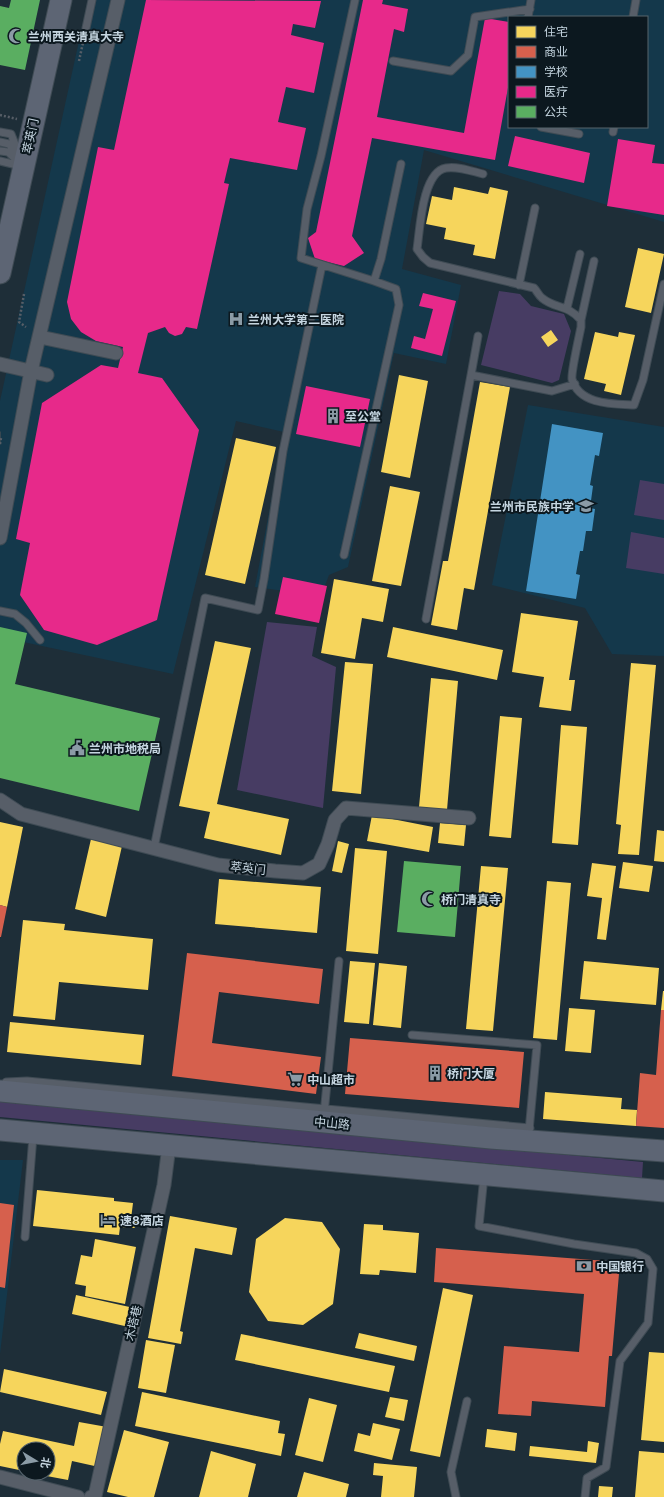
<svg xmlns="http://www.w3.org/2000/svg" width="664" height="1497" font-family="Inter,'Noto Sans SC',sans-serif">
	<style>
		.built { fill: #14384b; fill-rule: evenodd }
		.green { fill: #473c63 }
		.homes { fill: #f6d55c }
		.shops { fill: #d6604d }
		.schools { fill: #4393c3 }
		.health { fill: #e7298a }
		.public { fill: #5aae61 }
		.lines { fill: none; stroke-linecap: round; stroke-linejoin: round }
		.street-tunnel { stroke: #374751; stroke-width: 13; stroke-dasharray: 13 6; stroke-linecap: butt }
		.lane-casing { stroke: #3f4b54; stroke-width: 9 }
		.street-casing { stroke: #3f4b54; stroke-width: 15 }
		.primary-casing { stroke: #3f4b54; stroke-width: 23 }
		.path { stroke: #575e67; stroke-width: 2.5; stroke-dasharray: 2 2; stroke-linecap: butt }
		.lane { stroke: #575e68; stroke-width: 7 }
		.street { stroke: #575e68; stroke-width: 13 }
		.primary { stroke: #5d6574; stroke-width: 21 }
		.labels { text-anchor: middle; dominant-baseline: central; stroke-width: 4; stroke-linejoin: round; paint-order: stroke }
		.poi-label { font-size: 12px; font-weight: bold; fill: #c6d6e1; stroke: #0c181f; text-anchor: start }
		.street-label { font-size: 12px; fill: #c6d6e1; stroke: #0c181f }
	</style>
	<rect width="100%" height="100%" fill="#1e2e38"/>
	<!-- built -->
	<path class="built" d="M88 0H664V222L424 150 402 269 461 285 446 364 394 353 348 567 329 575 321 596 255 587 284 432 236 421 173 674 0 637V401ZM509 17H647V127H509Z
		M528 405 664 427V656L612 654 585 608 492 585Z
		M0 1160H23L0 1354Z"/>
	<!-- green -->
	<path class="green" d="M499 291 520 294 531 306 564 314 571 331 559 380 552 383 481 365Z
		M640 480 664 484V520L634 515Z
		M631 532 664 538V574L626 568Z
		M267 622 317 627 312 656 336 667 323 808 237 790Z
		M0 1101 643 1162 642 1178 0 1117Z"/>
	<!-- homes -->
	<path class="homes" d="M454 187 488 194 490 187 508 191 495 259 473 255 475 245 444 239 446 228 426 224 432 196 452 200Z
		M638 248 664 254 651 313 625 307Z
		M551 330 558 340 548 347 541 337Z
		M595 332 618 337 619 332 635 335 621 395 604 391 606 384 584 379Z
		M399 375 428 381 410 478 381 472Z
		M480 382 510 387 474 590 464 588 457 630 431 625 443 561H448Z
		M236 438 276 447 245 584 205 575Z
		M390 486 420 492 401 586 372 581Z
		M334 579 389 589 383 622 362 618 355 659 321 653Z
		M521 613 578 621 569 680H575L571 711 539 707 544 677 512 672Z
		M393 627 503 650 497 680 387 657Z
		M215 641 251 648 217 804 289 819 281 855 204 838 210 812 179 806Z
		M345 662 373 664 361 794 332 791Z
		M631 663 656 665 639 855 618 854 621 825 616 824Z
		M431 678 458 681 447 810 419 807Z
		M500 716 522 718 511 838 489 836Z
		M561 725 587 727 578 845 552 843Z
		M372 815 433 827 429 852 367 841Z
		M0 822 23 827 7 907 0 905Z
		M440 823 466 825 464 846 438 843Z
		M657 830 664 831V862L654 861Z
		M91 839 122 846 106 917 75 909Z
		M338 841 349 844 342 873 332 871Z
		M355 848 387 851 378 954 346 951Z
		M623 862 653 866 649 892 619 888Z
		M592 863 616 866 606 940 597 939 602 898 587 896Z
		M481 866 508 868 493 1031 466 1029Z
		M219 879 321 887 317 933 215 924Z
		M547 881 571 883 557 1040 533 1038Z
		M23 920 65 924 64 930 153 939 148 990 59 982 55 1020 13 1016Z
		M350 961 375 963 369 1024 344 1022Z
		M584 961 659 968 656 1005 580 999Z
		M379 963 407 966 401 1028 373 1025Z
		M663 991H664V1010H661Z
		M569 1008 595 1010 591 1053 565 1051Z
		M10 1022 144 1035 141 1065 7 1052Z
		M545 1092 622 1098 621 1109 637 1110 636 1126 543 1119Z
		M37 1190 114 1198V1201L133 1203 131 1219 137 1221 138 1225 134 1228 120 1227 119 1235 33 1226Z
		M170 1216 237 1228 232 1255 195 1248 180 1331 183 1332 181 1344 148 1338Z
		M285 1218 322 1222 340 1249 333 1304 303 1325 268 1321 249 1292 256 1239Z
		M364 1224 383 1225V1230L419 1233 416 1273 380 1270 379 1275 360 1274Z
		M95 1239 136 1247 125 1304 85 1296 86 1286 75 1284 81 1255 92 1257Z
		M443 1288 473 1295 440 1457 410 1451Z
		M76 1295 134 1308 129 1327 72 1314Z
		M359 1333 417 1346 414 1361 355 1348Z
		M241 1334 395 1366 389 1392 235 1360Z
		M146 1340 175 1345 166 1393 138 1388Z
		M649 1352 664 1353V1442L641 1440Z
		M4 1369 107 1392 101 1415 0 1392Z
		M142 1392 280 1421 278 1433 285 1434 281 1456 135 1426Z
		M390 1397 408 1400 404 1421 385 1417Z
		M309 1398 337 1405 323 1462 295 1455Z
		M79 1422 107 1427 99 1467 72 1461 68 1480 36 1474 48 1473V1449H24V1471L0 1466V1444L3 1431 74 1446Z
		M373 1423 400 1429 392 1460 354 1451 358 1433 370 1436Z
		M487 1429 517 1433 515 1451 485 1447Z
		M124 1430 169 1442 154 1497H128L107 1492Z
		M588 1441 599 1443 596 1463 529 1456 530 1446 587 1452Z
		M211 1451 256 1464 248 1497H199Z
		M639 1451 664 1453V1497H635Z
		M374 1463 417 1467 414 1497H381L383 1476 373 1475Z
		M304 1472 349 1484 346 1497H297Z
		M599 1486 613 1487 612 1497H598Z"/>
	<!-- shops -->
	<path class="shops" d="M0 905 7 907 1 937H0Z
		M187 953 323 969 319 1004 219 992 212 1043 321 1057 316 1094 172 1076Z
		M661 1010H664V1128L636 1126 640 1073 656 1075Z
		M350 1038 524 1052 519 1108 345 1094Z
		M0 1203 14 1205 5 1288 0 1287Z
		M436 1248 620 1262 612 1356H609L605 1407 532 1401 531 1416 498 1414 504 1346 579 1352 584 1294 434 1282Z"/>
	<!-- schools -->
	<path class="schools" d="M552 424 603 433 599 456 595 455 590 485 593 486 590 508 595 509 592 531H586L583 551H580L576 574 580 575 576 599 526 591Z"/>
	<!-- health -->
	<path class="health" d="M146 0 321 1 315 28 293 24 291 35 324 43 314 93 286 87 278 122 306 128 297 170 230 158 224 183 229 184 197 329 186 327 182 334 175 336 169 333 165 327 148 333 138 373 162 378 199 430 157 620 97 645 44 630 20 595 30 543 16 539 42 403 101 365 118 368 123 347 96 341 81 332 71 319 67 302 98 147 114 150Z
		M363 0H383L382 4 408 9 404 32 394 29 377 117 464 133 485 18 509 22V82L495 160 372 138 352 236 364 253 344 266 315 259 308 238 316 232Z
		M515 136 590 153 584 183 508 166Z
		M618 139 655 145 652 163 664 164V215L607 206Z
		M423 293 456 301 442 356 411 348 414 336 425 339 433 309 419 306Z
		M306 386 370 399 360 447 296 434Z
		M283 577 327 586 319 623 275 614Z"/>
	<!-- public -->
	<path class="public" d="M11 0H40L25 70 0 65V6L9 8Z
		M0 627 27 633 15 684 160 718 139 811 0 778Z
		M404 861 461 866 455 937 397 932Z"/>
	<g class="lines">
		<!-- street-tunnel -->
		<path class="street-tunnel" d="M0 438H1"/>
		<!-- lane casing -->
		<g class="lane-casing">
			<path id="lane" d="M355 0 321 156 307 209 301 258 374 281 381 259 401 164
				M528 17 531 0
				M633 17 636 0
				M86 28 92 0
				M393 61 451 71 468 55 475 17 530 9
				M541 127 579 134
				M0 132 11 134 20 157
				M613 132 614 127
				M0 142 9 144 15 152
				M0 151 8 152 22 165
				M0 161 21 166
				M483 174C471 171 458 166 446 168 422 172 420 229 417 249L423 257 430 263 534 288C537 291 539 296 542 298 555 309 567 304 581 320V327C579 337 571 372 572 379 579 405 613 404 634 405L643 380 664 284
				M519 285 535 208
				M567 308 580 254
				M581 320 594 261
				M471 375 478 336
				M344 555 399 305 396 289 374 281
				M0 611 15 614 26 623 40 640
				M426 619 471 375 552 391 575 384
				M154 848 205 598 258 610 264 579 283 451 322 265
				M412 1035 537 1045 529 1131
				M6 1082 27 1081 530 1128
				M324 1114 339 961
				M484 1176 479 1226 574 1244 636 1253 647 1259 653 1269 648 1323 620 1361 606 1467 587 1478 585 1497
				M25 1237 33 1136
				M456 1497 451 1472 467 1401"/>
		</g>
		<!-- street casing -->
		<g class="street-casing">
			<path id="street" d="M40 337 116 353
				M0 364 47 375
				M0 538 31 371 118 0
				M0 800 21 814 218 865 275 871 303 873 319 864 328 844 335 820 346 808 469 818
				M0 1477 78 1497
				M91 1497 95 1496 164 1185 169 1146"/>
		</g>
		<!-- primary casing -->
		<g class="primary-casing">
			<path id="primary" d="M0 273 61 0
				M0 1091 491 1138 664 1151
				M0 1130 664 1191"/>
		</g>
		<!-- path -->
		<path class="path" d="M79 61 84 38
			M0 115 17 119
			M24 294 19 322 26 327
			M0 444 1 438"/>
		<!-- lane -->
		<use href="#lane" class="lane"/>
		<!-- street -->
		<use href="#street" class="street"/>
		<!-- primary -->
		<use href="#primary" class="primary"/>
	</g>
	<!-- icons -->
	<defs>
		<g id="mosque-bare" transform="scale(1.2)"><path d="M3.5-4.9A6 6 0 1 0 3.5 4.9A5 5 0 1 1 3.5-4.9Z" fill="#8b9ba6" stroke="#0c181f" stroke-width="2.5" paint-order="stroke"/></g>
		<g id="hospital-bare" transform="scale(1.2)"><path d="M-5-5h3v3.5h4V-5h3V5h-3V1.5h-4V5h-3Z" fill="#8b9ba6" stroke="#0c181f" stroke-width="2.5" paint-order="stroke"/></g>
		<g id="building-bare" transform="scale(1.2)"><path d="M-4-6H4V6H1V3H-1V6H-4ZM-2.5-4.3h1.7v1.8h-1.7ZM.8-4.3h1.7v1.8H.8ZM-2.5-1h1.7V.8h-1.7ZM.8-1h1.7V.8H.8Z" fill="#8b9ba6" stroke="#0c181f" stroke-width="2.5" paint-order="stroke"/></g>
		<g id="school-bare" transform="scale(1.2)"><path d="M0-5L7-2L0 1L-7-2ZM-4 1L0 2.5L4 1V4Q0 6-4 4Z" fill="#8b9ba6" stroke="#0c181f" stroke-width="2.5" paint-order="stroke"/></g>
		<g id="civic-bare" transform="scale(1.2)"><path d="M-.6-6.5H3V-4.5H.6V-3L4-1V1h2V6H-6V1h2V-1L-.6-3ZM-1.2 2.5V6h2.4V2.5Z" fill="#8b9ba6" stroke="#0c181f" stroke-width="2.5" paint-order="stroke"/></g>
		<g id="supermarket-bare" transform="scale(1.2)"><path d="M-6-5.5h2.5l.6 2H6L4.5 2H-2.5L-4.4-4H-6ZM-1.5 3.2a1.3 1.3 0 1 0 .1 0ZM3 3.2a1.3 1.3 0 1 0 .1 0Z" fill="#8b9ba6" stroke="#0c181f" stroke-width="2.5" paint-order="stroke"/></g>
		<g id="hotel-bare" transform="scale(1.2)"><path d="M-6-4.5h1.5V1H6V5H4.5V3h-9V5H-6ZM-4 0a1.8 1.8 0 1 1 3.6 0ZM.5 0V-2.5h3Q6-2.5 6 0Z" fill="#8b9ba6" stroke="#0c181f" stroke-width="2.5" paint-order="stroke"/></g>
		<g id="bank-bare" transform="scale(1.2)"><path d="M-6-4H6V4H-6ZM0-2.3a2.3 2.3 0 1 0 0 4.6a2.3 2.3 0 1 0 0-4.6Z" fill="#8b9ba6" stroke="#0c181f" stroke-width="2.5" paint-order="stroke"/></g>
	</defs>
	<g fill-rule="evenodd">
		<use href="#mosque-bare" x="16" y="36"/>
		<use href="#hospital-bare" x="236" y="319"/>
		<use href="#building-bare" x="333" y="416"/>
		<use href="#school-bare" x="586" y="506"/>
		<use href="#civic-bare" x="77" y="748"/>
		<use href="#mosque-bare" x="429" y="899"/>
		<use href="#building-bare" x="435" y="1073"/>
		<use href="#supermarket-bare" x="295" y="1079"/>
		<use href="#hotel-bare" x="108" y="1220"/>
		<use href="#bank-bare" x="584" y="1266"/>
	</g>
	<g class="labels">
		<!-- poi labels -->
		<g class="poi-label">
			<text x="28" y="36">兰州西关清真大寺</text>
			<text x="248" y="319">兰州大学第二医院</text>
			<text x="345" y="416">至公堂</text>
			<text x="574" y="506" text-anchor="end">兰州市民族中学</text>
			<text x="89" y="748">兰州市地税局</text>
			<text x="441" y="899">桥门清真寺</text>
			<text x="447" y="1073">桥门大厦</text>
			<text x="307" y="1079">中山超市</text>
			<text x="120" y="1220">速8酒店</text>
			<text x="596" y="1266">中国银行</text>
		</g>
		<!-- street labels -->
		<g class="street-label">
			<text transform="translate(30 136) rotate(-78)">萃英门</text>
			<text transform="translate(248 868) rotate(6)">萃英门</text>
			<text transform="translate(332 1123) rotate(5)">中山路</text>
			<text transform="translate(133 1323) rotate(-77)">木塔巷</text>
		</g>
	</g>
	<!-- legend -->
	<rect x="508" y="16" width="140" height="112" fill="#0c181f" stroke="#56646d"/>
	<rect x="516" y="26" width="20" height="12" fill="#f6d55c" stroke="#56646d"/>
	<text x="544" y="36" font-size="12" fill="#c6d6e1">住宅</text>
	<rect x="516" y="46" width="20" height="12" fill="#d6604d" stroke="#56646d"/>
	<text x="544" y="56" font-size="12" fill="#c6d6e1">商业</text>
	<rect x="516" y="66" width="20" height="12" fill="#4393c3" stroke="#56646d"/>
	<text x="544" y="76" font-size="12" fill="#c6d6e1">学校</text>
	<rect x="516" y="86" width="20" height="12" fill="#e7298a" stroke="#56646d"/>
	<text x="544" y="96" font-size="12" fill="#c6d6e1">医疗</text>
	<rect x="516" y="106" width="20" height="12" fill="#5aae61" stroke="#56646d"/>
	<text x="544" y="116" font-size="12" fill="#c6d6e1">公共</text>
	<!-- north arrow -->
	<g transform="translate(36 1461) rotate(100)"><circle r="19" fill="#0c181f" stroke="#56646d"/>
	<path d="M0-3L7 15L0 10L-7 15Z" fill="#8b9ba6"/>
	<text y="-6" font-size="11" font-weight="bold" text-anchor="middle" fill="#c6d6e1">北</text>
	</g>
</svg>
